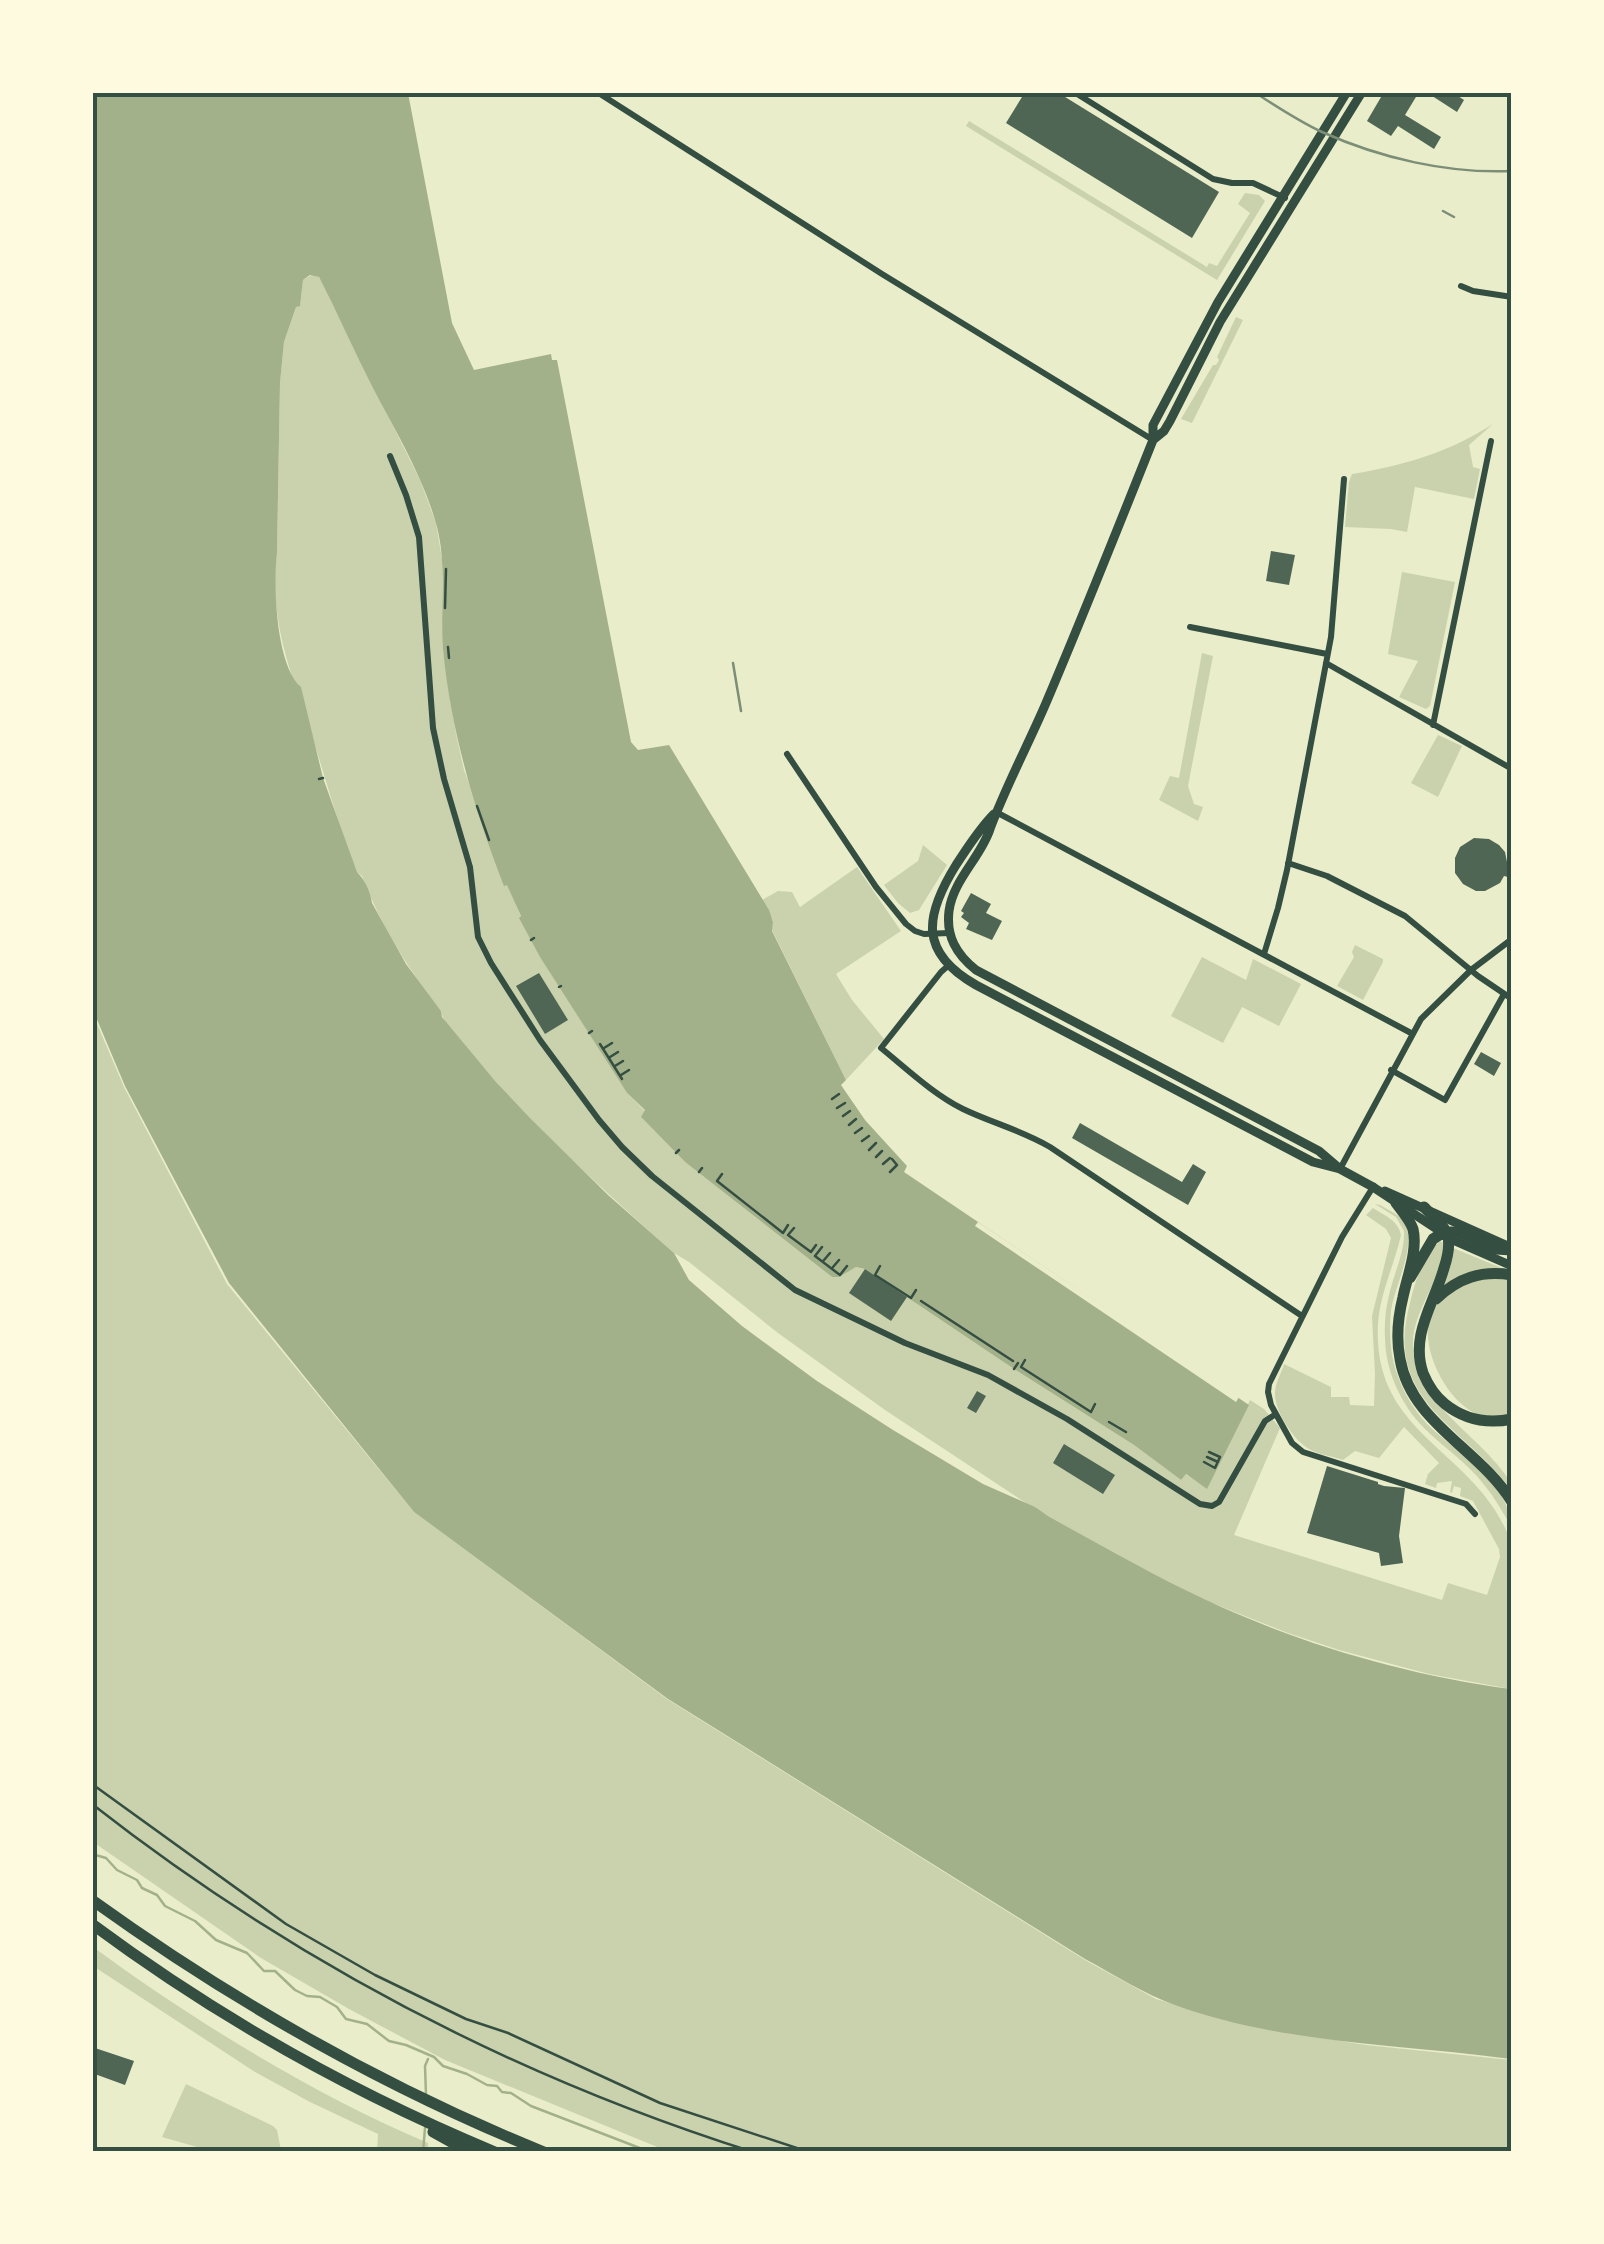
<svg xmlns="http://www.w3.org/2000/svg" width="1604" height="2244" font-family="Literata,serif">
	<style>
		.green { fill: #cad2ad }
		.water { fill: #a3b18a }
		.pier { fill: #e9edc9 }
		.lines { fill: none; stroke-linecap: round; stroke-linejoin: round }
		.stream { stroke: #a3b18a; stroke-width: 2.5 }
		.building { fill: #4f6655 }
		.path { stroke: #344e41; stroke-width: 2.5 }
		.minor { stroke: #344e41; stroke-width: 6 }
		.secondary { stroke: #344e41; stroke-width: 9 }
		.primary { stroke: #344e41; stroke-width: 9 }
		.motorway { stroke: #344e41; stroke-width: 11 }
		.rail { stroke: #7c8e77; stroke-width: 2.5 }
		.neatline { fill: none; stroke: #344e41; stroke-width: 4 }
	</style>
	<rect width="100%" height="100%" fill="#e9edc9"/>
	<!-- green -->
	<path class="green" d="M969 121 1207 267 1209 263 1217 266 1250 213 1238 204 1245 193 1259 195 1265 201 1217 280 966 126Z
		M312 275 319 277 334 307 420 480 436 523 442 559 443 650 456 734 464 770 521 917 520 919 540 956 627 1093 645 1111 642 1118 685 1162 832 1277H836L856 1267 865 1269 1014 1369 1134 1445 1181 1480 1185 1474 1207 1488 1250 1400 1264 1409 1280 1428 1234 1535 1442 1600 1448 1583 1487 1595 1500 1557 1499 1549 1473 1501 1460 1496 1461 1488 1454 1486 1452 1493 1450 1492 1452 1481 1437 1483 1436 1488 1425 1484 1428 1474 1439 1463 1404 1427 1379 1458 1355 1451 1343 1460C1331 1456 1316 1454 1306 1447 1292 1438 1274 1409 1275 1393 1275 1383 1282 1372 1284 1364L1331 1387V1397H1349L1350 1405 1374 1406 1375 1374 1372 1316 1391 1238 1386 1229 1366 1215 1373 1208C1385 1216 1398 1220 1401 1235 1394 1266 1380 1293 1378 1324 1372 1433 1469 1448 1506 1530 1515 1550 1511 1576 1511 1598 1511 1628 1511 1659 1511 1689L1429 1674 1339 1650 1288 1633 1207 1601 1137 1566 1032 1507 885 1410 778 1333 689 1262 674 1253C605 1192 537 1130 476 1060 464 1046 445 1029 441 1011 408 969 381 926 362 876L357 872C338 826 326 779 311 733 291 674 268 616 277 553L280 383 284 342 296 307 300 305 303 280Z
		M1236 317 1243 320 1192 423 1181 419 1213 365H1216L1219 360 1217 357Z
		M1493 424 1469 445 1473 467 1480 469 1474 499 1415 487 1407 532 1391 529 1345 527 1349 482 1352 474C1402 466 1450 452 1493 424Z
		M1402 572 1455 582 1430 706 1426 709 1399 697 1418 661 1388 654Z
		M1202 653 1213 656 1188 786 1194 804 1203 807 1198 821 1159 800 1170 776 1179 778Z
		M1438 735 1462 746 1438 797 1411 783Z
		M923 845 947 865 919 910 910 913 898 903 884 885 918 861Z
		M857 867 901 931 836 974 852 1000 884 1039 846 1080 772 930 773 921 762 900 778 891 792 892 800 907Z
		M1355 945 1383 959V962L1363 1000 1337 986 1354 957 1352 952Z
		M1202 957 1246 980 1253 959 1301 984 1279 1026 1242 1007 1223 1043 1171 1016Z
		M92 1012 124 1087 227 1284 414 1512 667 1699 1085 1960 1156 1999 1260 2028 1366 2045 1511 2060V2151H667L445 2060 349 2009 261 1958 93 1842Z
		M1375 1204 1380 1205C1388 1210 1399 1214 1404 1222 1418 1243 1394 1287 1391 1311 1389 1330 1390 1353 1396 1371 1402 1390 1413 1409 1427 1424 1455 1452 1511 1483 1511 1527 1500 1506 1488 1487 1471 1470 1456 1455 1439 1443 1424 1428 1401 1405 1385 1370 1385 1337 1384 1322 1386 1306 1390 1291 1395 1271 1405 1251 1404 1231L1396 1217Z
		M1440 1241 1444 1243C1443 1251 1442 1259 1440 1266 1431 1293 1412 1318 1413 1346 1414 1397 1466 1427 1496 1463 1503 1472 1510 1478 1511 1489 1462 1425 1383 1401 1410 1303 1415 1281 1423 1256 1440 1241Z
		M1453 1248 1504 1269C1478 1270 1461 1273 1440 1289Z
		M1480 1277 1511 1279V1415C1501 1417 1491 1419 1480 1415 1446 1404 1414 1340 1434 1308 1445 1292 1464 1285 1480 1277Z
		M93 1947C194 2021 313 2094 428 2143V2151H377L378 2134 310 2102 255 2072 93 1966Z
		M186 2084 273 2126 277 2130 281 2150 211 2151 162 2137Z"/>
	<!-- water -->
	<path class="water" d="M92 93H408L452 323 474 370 551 354 552 360H557L631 742 638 750 669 745 769 910 773 922 772 931 846 1080 841 1085 865 1120 907 1166 904 1172 1249 1405 1207 1489 1186 1474 1181 1480 1134 1445 1014 1369 865 1269 856 1267 839 1277H832L685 1162 641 1117 645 1110 627 1093 540 957 519 918 521 916 507 885 504 886C474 809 451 731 443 649 440 608 447 566 437 527 424 478 396 432 373 388 354 351 338 314 319 277L310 275 303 280 300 306 296 307 284 342 280 383 277 553C273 585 276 666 301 687L323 778 357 872C365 880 370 891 372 903L406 964 441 1011 442 1017 495 1081 530 1118 608 1195 674 1253 689 1280 742 1326 817 1381 893 1430 983 1484 1035 1507 1048 1516C1100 1545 1151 1574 1204 1599 1300 1644 1406 1675 1511 1689V2059C1400 2044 1282 2044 1175 2005 1144 1994 1115 1975 1085 1959L668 1699 414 1512 229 1283 125 1086 93 1010Z"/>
	<!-- pier -->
	<path class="pier" d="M978 1222 1239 1397 1236 1402 975 1226Z"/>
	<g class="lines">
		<!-- stream -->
		<path class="stream" d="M92 1854 106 1858 117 1870 137 1880 142 1888 157 1895 165 1906 195 1921 216 1940 247 1953 264 1971H275L295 1990 307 1996 320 1997 337 2007 346 2019 367 2024 389 2041 406 2045 434 2057 443 2066 467 2074 487 2085 497 2086 502 2092 511 2093 531 2106 650 2152
			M426 2095 425 2066 428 2059
			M423 2152 425 2128"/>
	</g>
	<!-- building -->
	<path class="building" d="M1025 92H1057L1219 192 1192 238 1006 123Z
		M1384 92H1419L1405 115 1441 137 1434 149 1398 126 1391 136 1367 121Z
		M1426 92H1452L1464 100 1457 112Z
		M1271 551 1295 555 1289 585 1266 581Z
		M1474 838 1489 839 1499 845 1505 852 1507 862H1512V878L1504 876 1500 883 1485 891H1476L1463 884 1455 873V858L1460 847Z
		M971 893 991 904 986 913 1002 921 992 940 966 929 969 923 961 917 964 913 961 911Z
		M539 973 568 1020 545 1034 516 986Z
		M1481 1052 1501 1063 1494 1076 1474 1064Z
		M1080 1123 1182 1182 1193 1164 1206 1172 1188 1205 1072 1138Z
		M865 1269 907 1297 891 1321 849 1293Z
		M977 1391 986 1396 976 1413 967 1408Z
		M1064 1444 1115 1475 1103 1494 1053 1463Z
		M1327 1466 1378 1482V1484L1384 1486 1405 1488 1399 1536 1403 1563 1381 1566 1379 1553 1307 1533Z
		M92 2047 134 2061 125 2085 92 2073Z"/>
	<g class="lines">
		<!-- path -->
		<path class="path" d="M445 608 446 569
			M448 647 449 658
			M319 779 323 778
			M477 806 489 840
			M531 940 534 938
			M559 987 561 986
			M589 1033 592 1031
			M600 1044 622 1079
			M604 1048 612 1043
			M610 1057 618 1052
			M615 1066 623 1061
			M621 1075 629 1070
			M832 1099 839 1094
			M837 1108 845 1103
			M843 1116 850 1111
			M849 1125 856 1119
			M855 1133 862 1128
			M862 1141 869 1136
			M869 1150 876 1143
			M676 1153 679 1150
			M876 1157 882 1151
			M883 1164 890 1158
			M699 1172 702 1168
			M890 1172 897 1165 892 1159
			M722 1174 717 1181 783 1233 788 1225
			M794 1228 788 1235 811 1252 816 1245
			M822 1247 815 1256 840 1275 847 1266
			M824 1260 830 1253
			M880 1266 875 1275 911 1298 916 1290
			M833 1267 839 1260
			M921 1301 1013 1361
			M1025 1360 1021 1367 1091 1412 1095 1404
			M1014 1369 1018 1363
			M1109 1422 1126 1432
			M1207 1457 1218 1462
			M1204 1462 1215 1468 1220 1457 1209 1452
			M92 1784 286 1924 375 1975 466 2019 508 2033 660 2103 809 2152
			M92 1804C290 1959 513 2076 753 2152"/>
		<!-- minor -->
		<path class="minor" d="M597 92 882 274 1153 440
			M1074 92 1213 179 1232 183H1253L1285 198
			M1461 286 1473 291 1512 297
			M390 456 406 495 419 537 433 728 444 779 470 867 478 937 491 963 540 1040 599 1120 622 1147 652 1176 795 1290 905 1343 988 1375 1067 1419 1200 1504 1212 1506 1219 1502 1265 1421 1276 1414
			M1190 627 1327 654
			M1326 663 1512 769
			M1433 725 1491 441
			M787 754 876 887 906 924 915 931 924 934 949 933
			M996 812 1411 1033
			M1288 863 1327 876 1405 916 1478 976 1512 999
			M1264 954 1278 908 1287 870 1331 637 1344 479
			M949 965 941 972 881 1048C907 1069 933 1094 963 1109 992 1123 1021 1130 1050 1147L1302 1316
			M1391 1070 1445 1100 1504 994
			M1340 1169 1421 1019 1471 970 1512 939
			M1373 1187 1342 1237 1269 1384 1268 1392 1271 1405 1292 1443 1303 1452 1466 1504 1475 1514"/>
		<!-- secondary -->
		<path class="secondary" d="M1153 440 1164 431 1170 421 1220 322 1362 92
			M994 814C979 829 968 847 956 865 925 915 918 952 976 985L1313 1162 1340 1169 1373 1187
			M1340 1169 1319 1151 976 970C956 954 946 936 949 911 953 880 981 857 990 829 1006 786 1028 745 1046 703 1083 616 1118 528 1153 440V425L1218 302 1347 92"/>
		<!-- primary -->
		<path class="primary" d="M1373 1187 1455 1241 1512 1266
			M1385 1191 1508 1246"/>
		<!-- motorway -->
		<path class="motorway" d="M1396 1203C1402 1211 1410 1220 1413 1229 1418 1250 1407 1277 1403 1297 1398 1317 1396 1339 1400 1359 1411 1423 1480 1449 1512 1502
			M1424 1207C1432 1216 1445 1225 1448 1237 1450 1247 1447 1259 1444 1268 1434 1304 1410 1335 1423 1373 1428 1385 1435 1396 1445 1404 1465 1420 1488 1424 1512 1419
			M1410 1278 1433 1239 1444 1232H1458L1496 1249 1512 1250
			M1436 1299C1458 1278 1481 1270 1512 1275
			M92 1900C234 2002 383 2087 544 2152
			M92 1924C216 2016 353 2093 495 2152
			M433 2132 469 2152"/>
		<!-- rail -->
		<path class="rail" d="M1254 92C1276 106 1298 121 1322 132 1380 158 1448 174 1512 171
			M1443 211 1454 217
			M733 663 741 711"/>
	</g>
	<!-- border -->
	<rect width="1604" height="2244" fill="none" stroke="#fefae0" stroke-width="190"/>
	<rect x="95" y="95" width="1414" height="2054" class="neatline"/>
</svg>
